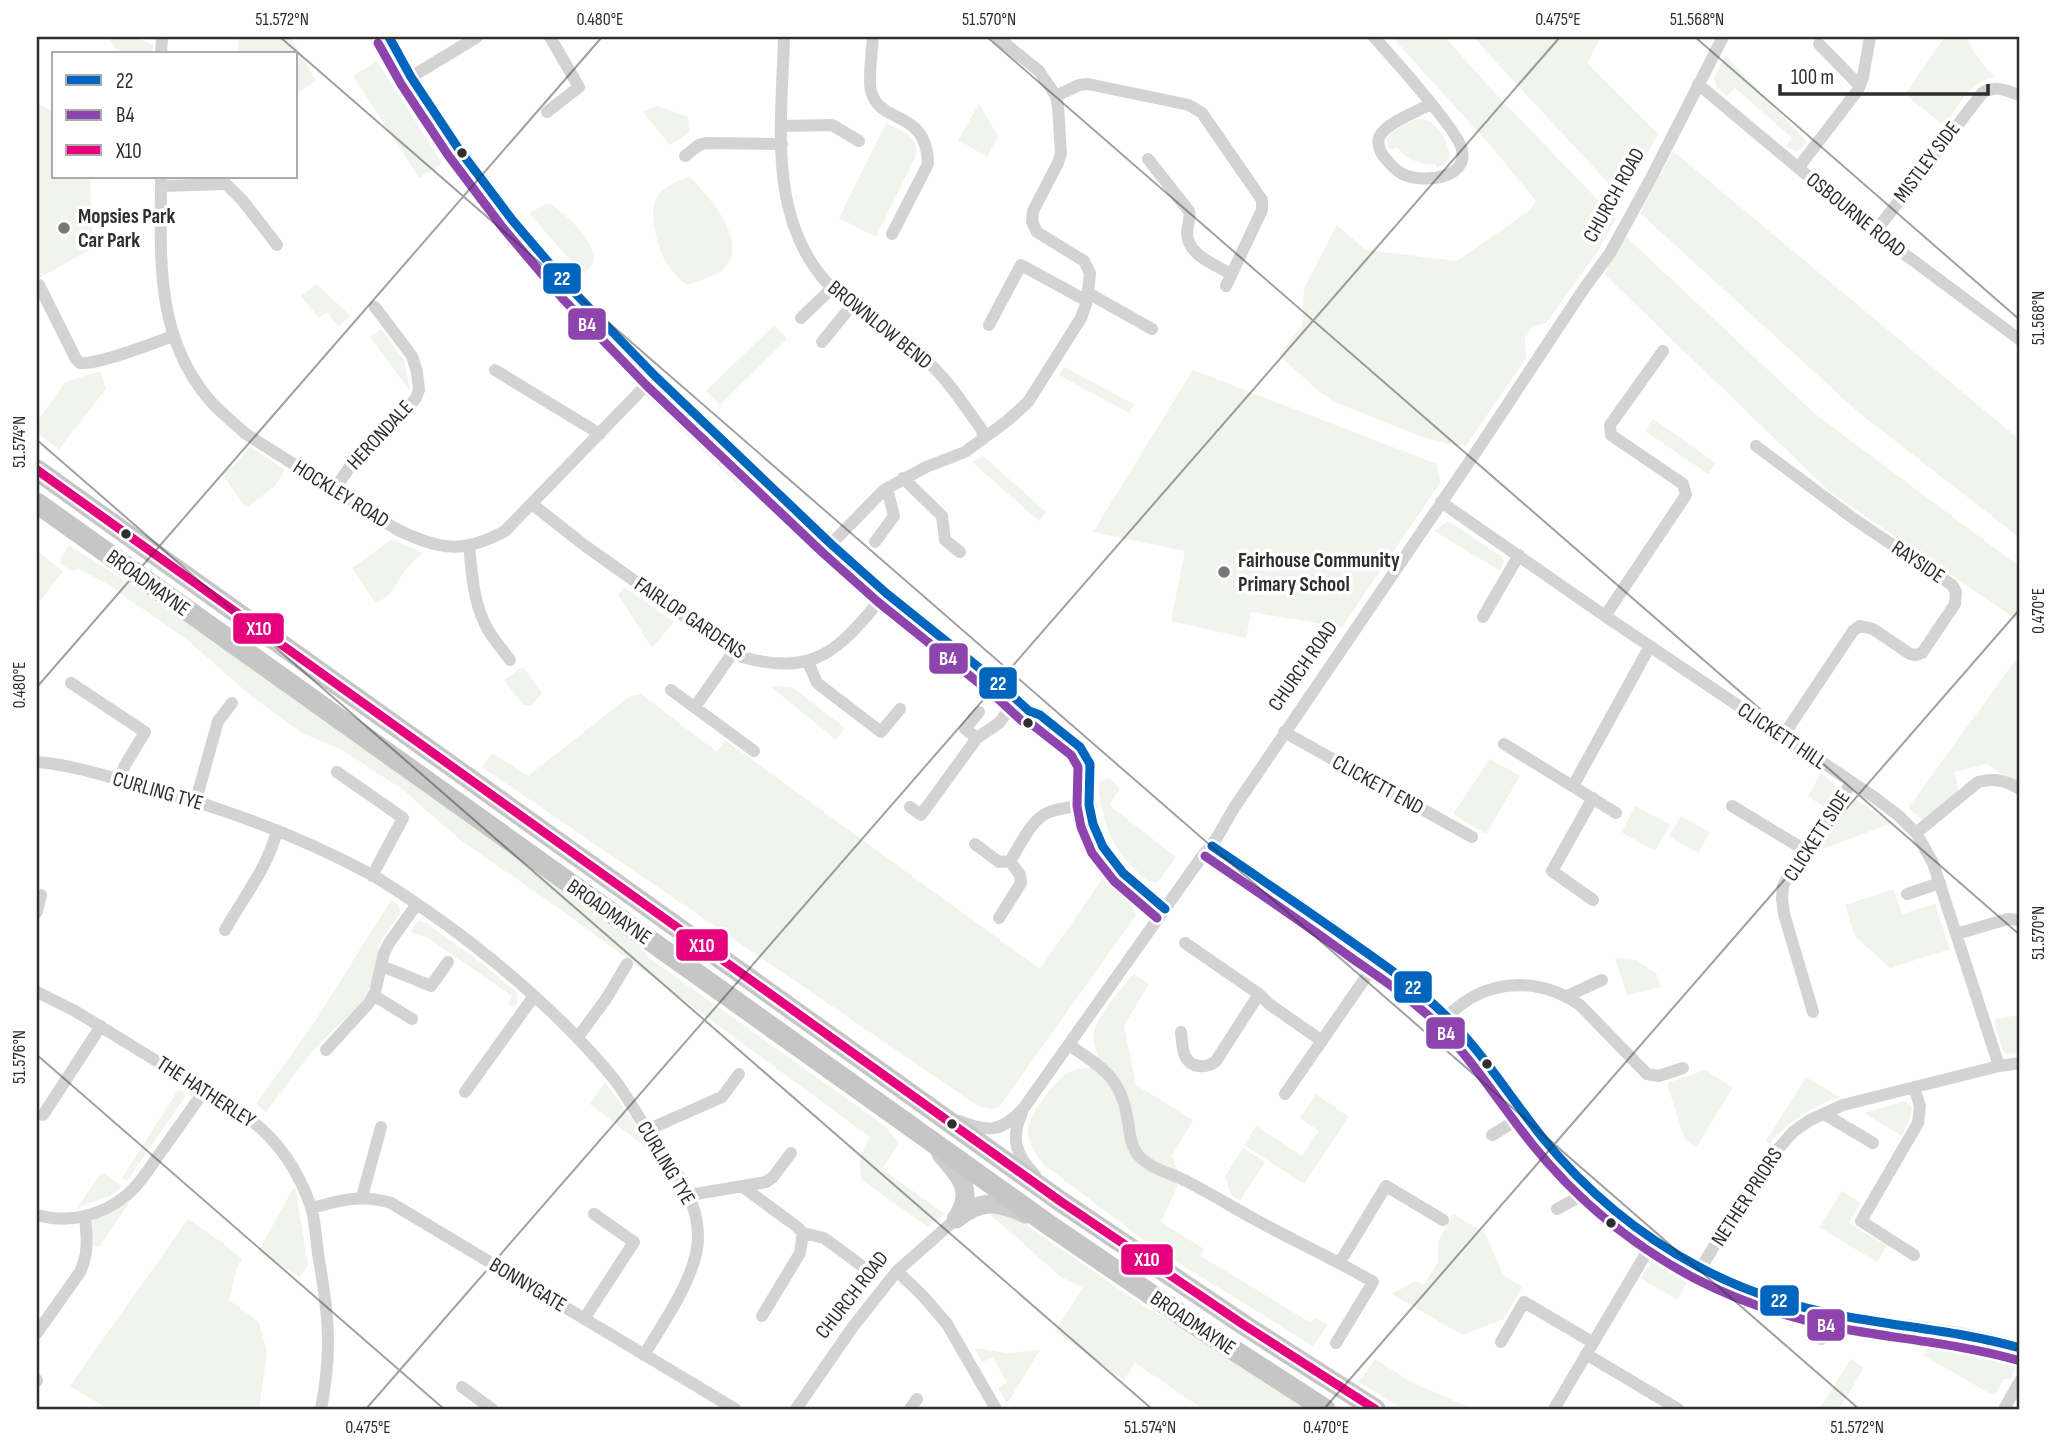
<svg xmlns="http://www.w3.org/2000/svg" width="2057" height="1446" font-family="'Sofia Sans Condensed',sans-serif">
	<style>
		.green { fill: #f1f4ec }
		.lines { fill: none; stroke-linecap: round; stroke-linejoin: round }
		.street { stroke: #d3d3d3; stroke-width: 12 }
		.secondary { stroke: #ccc; stroke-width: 19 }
		.primary { stroke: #c6c6c6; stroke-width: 21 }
		.bus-1-casing { stroke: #fff; stroke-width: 14 }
		.bus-2-casing { stroke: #fff; stroke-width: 14 }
		.bus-3-casing { stroke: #fff; stroke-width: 14 }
		.bus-1 { stroke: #0065bd; stroke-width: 9 }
		.bus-2 { stroke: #8e44ad; stroke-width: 9 }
		.bus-3 { stroke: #e5007d; stroke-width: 9 }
		.ticks { fill: none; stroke: #2e2e2e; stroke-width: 2; stroke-opacity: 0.45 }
		.bus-dot { fill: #2e2e2e; stroke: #fff; stroke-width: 2.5 }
		.poi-dot { fill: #777; stroke: #fff; stroke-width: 2.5 }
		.labels { text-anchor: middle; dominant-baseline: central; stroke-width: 7; stroke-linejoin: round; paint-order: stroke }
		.street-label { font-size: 21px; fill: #2e2e2e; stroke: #fff }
		.poi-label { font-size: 21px; font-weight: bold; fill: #2e2e2e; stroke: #fff; text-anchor: start }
		.line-badge { stroke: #fff; stroke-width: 2.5 }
		.badge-label { font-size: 19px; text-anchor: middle; font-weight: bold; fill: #fff }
		.neatline { fill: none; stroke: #2e2e2e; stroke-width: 2.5 }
		.ticks-label { font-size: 18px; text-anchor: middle; fill: #2e2e2e }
	</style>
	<rect width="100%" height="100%" fill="#fff"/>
	<!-- green -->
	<path class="green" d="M108 37C123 37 141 36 153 46L152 54H119Z
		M238 37H291L316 81 296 94V54H239Z
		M1392 37H1445L1493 91 1616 219 1598 251 1546 323 1533 326 1525 338 1526 358 1466 446 1449 444 1422 437 1335 402 1317 390 1279 355 1302 326 1304 288 1337 225 1366 250 1457 261 1529 211 1536 201 1497 153Z
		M1473 37H1601L1587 63 1658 134 1622 198Z
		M1945 37H1966C1974 52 1982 65 1995 77 1971 79 1957 108 1944 126L1905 94Z
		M1725 55 1807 142 1801 149 1795 151 1786 146 1792 138 1735 88 1727 96 1717 87 1714 78Z
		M377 61 442 163 419 178 353 76Z
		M37 102 54 113V177H90L93 248 37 279Z
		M979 104 998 136 987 157 958 140Z
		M658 106 688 117 690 132 670 145 642 111Z
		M1420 119C1438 121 1447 140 1450 156L1444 165 1437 168 1435 164C1419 165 1407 159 1396 147L1391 150 1388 147 1387 138C1395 128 1408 122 1420 119Z
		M886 123C901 130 919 136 916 156L876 237 839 218Z
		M1673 151 2020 440V538L1858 412 1640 213Z
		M690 177C708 195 748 240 726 266 718 276 699 281 687 285 668 271 658 252 655 229 653 217 651 208 657 197 664 186 678 180 690 177Z
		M546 204H550C565 214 598 241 593 262 592 267 586 271 583 275L529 213Z
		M1621 232 1814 413 2020 567V622L1830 492 1605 275Z
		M316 284 351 316 338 326 327 312 319 318 301 296Z
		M774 325 787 339 720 405 706 391Z
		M381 329 404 360 410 391 370 337Z
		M1064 367 1134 404 1129 413 1059 375Z
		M1193 370 1437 464 1440 483 1342 627 1251 612 1246 638 1171 621 1185 551 1093 532Z
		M100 371 106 389 59 449 37 433V422L65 382Z
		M652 390 662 394 750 480 741 488 645 395Z
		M1653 419 1716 463 1708 474 1645 431Z
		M249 446 285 470 275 486 246 508 222 474 239 461Z
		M983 456 1046 512 1039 521 972 462Z
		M1447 522 1452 523 1500 556 1504 561 1500 571 1434 531Z
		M392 539 423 553 405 570 390 594 376 604 352 568Z
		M69 545 193 624 631 935 649 958 885 1126 899 1143 882 1169 945 1214 928 1227 862 1180C858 1159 860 1155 870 1137L557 907 459 839 402 789 342 750 302 733 250 695 185 638 104 582 79 569 70 571 59 562Z
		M37 551 63 571 37 605Z
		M624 587 674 622 652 648 618 595Z
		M2020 654V784L2010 780 1987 764 1955 772 1958 791 1924 821 1908 808Z
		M523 667 542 693 532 705H523L504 680Z
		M770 686 792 687 845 728 836 740Z
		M641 694 717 752 725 740 1040 969 1102 879 1131 904 1136 915 1000 1106 993 1109 978 1106 482 767 492 753 528 776 630 696Z
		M1490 759 1520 776 1486 834 1453 814Z
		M1821 773 1833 783 1836 789 1825 808 1808 796Z
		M1106 778H1110L1119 788 1118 792 1109 805 1176 857 1158 882C1149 884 1145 879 1139 873 1111 847 1104 825 1098 788L1099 783Z
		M1855 799 1892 823 1815 852 1848 803Z
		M1636 806 1670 825 1655 851 1621 832Z
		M1681 816 1710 832 1698 853 1669 836Z
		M1894 889 1902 914 1935 904 1950 949 1890 968 1855 936 1845 905Z
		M391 900C398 903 400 907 400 914L380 942 374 978 360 1005 313 1050 266 1112 256 1104 314 1023Z
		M418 921 426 923 483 964 518 994 517 1003 513 1007 508 1004 512 996 425 936 410 932Z
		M1615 958 1636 960 1656 973 1661 987 1627 995Z
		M1134 974 1149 984 1124 1026 1136 1085 1193 1120 1172 1156 1181 1178 1161 1222 1204 1249 1201 1256 1311 1323 1315 1317 1328 1325 1313 1346 1153 1247 1043 1164C1035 1153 1027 1142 1028 1128 1030 1113 1058 1076 1072 1071 1078 1068 1087 1068 1094 1067L1099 1060C1096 1051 1092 1041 1094 1031 1099 1013 1122 988 1134 974Z
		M2020 1015V1053L2007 1054 2002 1049 1994 1019Z
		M1705 1070 1733 1087 1696 1148 1684 1138 1667 1083Z
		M1806 1077 1840 1097C1814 1105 1787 1122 1769 1144L1766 1141Z
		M605 1082 660 1158 590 1104Z
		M178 1090 184 1091 185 1097 127 1181 122 1178Z
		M1316 1094 1349 1117 1304 1184 1244 1145 1256 1126 1302 1156 1319 1131 1300 1118Z
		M1902 1102H1907L1912 1107 1910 1119 1902 1136 1864 1113Z
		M1243 1148 1265 1162 1240 1201 1231 1195 1225 1176Z
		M102 1172 122 1186 112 1195 76 1209Z
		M295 1185 308 1265 300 1277 258 1252Z
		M1842 1191 1861 1203 1849 1223 1887 1246 1877 1262 1819 1227Z
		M130 1202 99 1247 94 1246 90 1219Z
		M984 1209 1013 1216 1145 1307 1215 1346 1316 1409H1203L1135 1363 1124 1380 1055 1331 1083 1288 1061 1277Z
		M1453 1214 1485 1233 1503 1275 1522 1287 1504 1319 1462 1335 1392 1294 1415 1281 1423 1285 1438 1262V1242Z
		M188 1219 224 1244 242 1259 237 1267 229 1300 259 1322 267 1352 259 1409H108L70 1386Z
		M1657 1258 1691 1276 1677 1300 1641 1278 1651 1262Z
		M1930 1342 2012 1359 2016 1366 2011 1379H2004L1994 1396 1923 1355Z
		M974 1348 1007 1353 1040 1350 1007 1404 998 1388 1007 1382 993 1358 982 1362Z
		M1375 1359 1411 1382 1473 1409H1403L1359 1382Z
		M1851 1359 1864 1368 1839 1409H1819Z"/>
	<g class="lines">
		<!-- street -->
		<path class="street" d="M389 37C432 114 482 186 540 254 596 319 659 379 721 439 775 491 829 545 887 594 925 626 964 656 1003 687L1016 700 999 723 977 738 921 815 910 807
			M784 37C782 121 766 221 831 287 858 314 892 332 921 356 946 376 963 404 982 430L983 439
			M873 37C872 50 868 80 871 91 880 126 927 108 928 164L892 234
			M1374 37C1390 55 1459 131 1462 150 1468 179 1424 183 1405 175 1396 172 1388 162 1382 154 1379 148 1376 140 1381 134 1389 122 1418 111 1431 104
			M1819 44 1860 86
			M161 54 162 37
			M411 77 477 37
			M1698 84 1875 232 2020 340
			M1056 96 1079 85 1088 84 1189 105 1202 113 1262 200V210L1226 286
			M547 112 579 87 550 37
			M782 126 832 125 859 141
			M685 156 699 145 706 143 782 144
			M1148 159 1189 211C1191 220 1187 225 1187 233 1187 255 1216 265 1231 274
			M1798 168 1858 90 1863 77 1870 37
			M161 177C161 255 154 332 207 397 218 411 233 422 246 434L398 530C440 550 463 554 505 531L655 376
			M161 186 226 184 243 201 277 245
			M1875 232 1983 92C1997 85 2006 91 2020 95
			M39 285 76 359 80 363C98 365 154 343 173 336
			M1088 293 1152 329
			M801 318 832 288
			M989 325 1021 265 1087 301
			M822 342 852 305
			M495 370 600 434
			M1756 446 1854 519 1952 585 1956 592 1955 604 1922 653 1916 655 1910 654 1873 629 1860 626 1853 631 1783 736
			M903 478 942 516 945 540 960 552
			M334 490 365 445 402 415 416 398 419 390 417 372 412 356 375 307
			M1441 502 1605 616 1874 797 1899 816 1916 833 1933 863 1999 1066
			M532 504 584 545 742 657C818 678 841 647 886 593
			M875 542 894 516 887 488
			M831 544 884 490 926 467 965 452 1007 421 1028 402 1081 318 1087 301 1090 273 1084 261 1037 232 1032 222 1033 211 1058 163 1061 153 1058 106 1056 96 1039 71 997 37
			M469 545C472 574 473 602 487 628 493 639 502 649 510 660
			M1605 616 1686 495 1683 484 1611 435 1610 425 1663 351
			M1483 617 1519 555
			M808 662 817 683 881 732 900 709
			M71 683 145 732 125 765 119 780
			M671 690 754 751
			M695 707 734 651
			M1284 732 1472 837
			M977 738 965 729 979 712
			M1504 744 1616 813
			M37 762C73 765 110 777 145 787 224 808 300 836 372 875 398 890 423 908 447 925 508 970 566 1020 614 1079 626 1094 635 1112 646 1128 668 1161 698 1194 698 1236 699 1273 663 1323 644 1355
			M1090 764C1085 844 1108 860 1165 909
			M337 772 403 818 372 876
			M1573 786 1650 646
			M1593 798 1552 871 1593 900
			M196 800 218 721 232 703
			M1732 806 1805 850
			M1916 833 1978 782C1995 778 2005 780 2020 789
			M975 844 999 862 1010 861
			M1212 846C1265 882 1317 917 1368 954 1395 974 1423 993 1447 1017 1483 1053 1510 1097 1542 1137 1584 1190 1639 1235 1699 1267 1735 1286 1774 1300 1813 1310 1881 1326 1953 1326 2020 1348
			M1907 894 1940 883
			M37 912 41 895
			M999 918 1021 883 1020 875 1010 861C1020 846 1031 819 1049 812 1061 807 1076 807 1089 805
			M225 930C244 896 268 868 277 830
			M1956 934 2008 919 2020 920
			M1185 943 1259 994 1269 1004 1322 1041
			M382 966 431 986 448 962
			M37 992 75 1011 243 1114C276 1137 298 1169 311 1207 316 1224 316 1243 319 1260 329 1316 332 1353 321 1409
			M373 995 412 1019
			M1567 996 1602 980
			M1813 1012 1784 914 1782 899 1783 886 1790 873 1852 782
			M1447 1017C1484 979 1536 975 1580 1005L1647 1074 1659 1076 1683 1068
			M1181 1032C1182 1039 1182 1049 1185 1056 1191 1068 1206 1069 1216 1061L1259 994
			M578 1037 606 999 627 964
			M1069 1045C1100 1066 1120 1076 1127 1116 1130 1129 1129 1145 1139 1156 1152 1170 1174 1174 1190 1183 1215 1196 1239 1211 1265 1225 1301 1244 1338 1261 1373 1282L1336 1343
			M326 1050 368 1004 375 992 384 953 389 943 417 904
			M465 1092 534 996
			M1285 1094 1377 961
			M1022 1113C1010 1139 1016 1155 1035 1175
			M1824 1114 1873 1143
			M43 1115 101 1026
			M960 1121C989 1133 1001 1132 1023 1109L1203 855C1218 841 1226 819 1238 802L1480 446 1583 290 1610 253 1650 180 1723 37
			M647 1130 722 1097 739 1074
			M1492 1135 1525 1115
			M743 1187 796 1226 803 1233 824 1238 862 1266
			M690 1195 766 1182 773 1177 791 1153
			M362 1197 381 1127
			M312 1208C340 1200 362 1194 391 1203L735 1409
			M1557 1209 1592 1190
			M37 1215C69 1224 102 1216 128 1194 140 1184 149 1169 158 1156 174 1134 189 1112 205 1090
			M1914 1255 1861 1221 1918 1123 1920 1106 1914 1087
			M1340 1262 1386 1186 1443 1220
			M1701 1268 1759 1171 1793 1132 1810 1120 1843 1105 1999 1066 2020 1063
			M897 1271 923 1296 947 1324 996 1409
			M762 1316 800 1253 803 1233
			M584 1319 634 1242 594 1214
			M37 1333 80 1272C89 1253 87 1237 85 1217
			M1821 1339 1831 1313
			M1501 1342 1524 1302 1592 1342
			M1586 1354 1678 1409
			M37 1380V1381
			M462 1387 492 1409
			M796 1409 852 1328 897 1271 956 1219
			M910 1409 917 1399
			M1554 1409 1654 1240
			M2004 1409 2020 1381"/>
		<!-- secondary -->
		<path class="secondary" d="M941 1154C960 1175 975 1191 957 1218
			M956 1219C981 1199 997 1201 1026 1214"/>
		<!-- primary -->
		<path class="primary" d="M37 470 1060 1201 1244 1325 1375 1409
			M37 503 1049 1225 1212 1336 1325 1409"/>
		<!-- bus-1 casing -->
		<g class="bus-1-casing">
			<path id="bus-1" d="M389 37 411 77 458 148 513 221 573 291 655 376 831 544 886 593 1003 687 1029 711 1040 715 1080 747 1090 764 1089 805 1093 824 1103 847 1123 873 1165 909
				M1212 846C1262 880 1311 913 1360 948 1390 969 1421 991 1447 1017 1483 1053 1510 1097 1542 1137 1585 1190 1639 1235 1699 1267 1742 1290 1790 1306 1838 1315 1899 1327 1960 1331 2020 1348"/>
		</g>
		<!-- bus-2 casing -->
		<g class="bus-2-casing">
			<path id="bus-2" d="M378 43 401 84 448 155 503 228 564 300 646 385 823 553 878 602 995 696 1022 721 1034 726 1071 755 1078 767 1077 806 1081 827 1092 853 1114 881 1157 918
				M1205 856C1255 890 1305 924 1353 959 1382 979 1412 999 1437 1024 1473 1060 1500 1104 1532 1144 1576 1199 1632 1245 1694 1278 1738 1301 1786 1317 1834 1327 1895 1339 1957 1343 2017 1360"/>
		</g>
		<!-- bus-3 casing -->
		<g class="bus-3-casing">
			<path id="bus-3" d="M37 470 1060 1201 1244 1325 1375 1409"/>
		</g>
		<!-- bus-1 -->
		<use href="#bus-1" class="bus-1"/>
		<!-- bus-2 -->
		<use href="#bus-2" class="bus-2"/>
		<!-- bus-3 -->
		<use href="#bus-3" class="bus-3"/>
	</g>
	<!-- ticks -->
	<path class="ticks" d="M280 37 1859 1409M987 37 2020 935M1695 37 2020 320M37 440 1152 1409M37 687 602 37M37 1055 444 1409M366 1409 1560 37M1324 1409 2020 609"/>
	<!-- markers -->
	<g class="bus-dot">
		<circle cx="462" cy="153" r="6"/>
		<circle cx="126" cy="534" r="6"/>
		<circle cx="1028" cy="723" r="6"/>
		<circle cx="1487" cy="1064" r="6"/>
		<circle cx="952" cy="1124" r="6"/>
		<circle cx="1611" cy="1223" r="6"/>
	</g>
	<g class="poi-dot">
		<circle cx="64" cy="228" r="7"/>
		<circle cx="1224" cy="572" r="7"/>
	</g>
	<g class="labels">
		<!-- street labels -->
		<g class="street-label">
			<text transform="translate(1927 162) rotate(-53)">MISTLEY SIDE</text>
			<text transform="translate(1614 195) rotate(-61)">CHURCH ROAD</text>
			<text transform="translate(1856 215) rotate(39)">OSBOURNE ROAD</text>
			<text transform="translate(880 325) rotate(39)">BROWNLOW BEND</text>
			<text transform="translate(380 435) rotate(-47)">HERONDALE</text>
			<text transform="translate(341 494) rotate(32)">HOCKLEY ROAD</text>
			<text transform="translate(1918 562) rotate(34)">RAYSIDE</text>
			<text transform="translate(148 583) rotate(36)">BROADMAYNE</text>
			<text transform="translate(690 618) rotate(34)">FAIRLOP GARDENS</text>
			<text transform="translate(1303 666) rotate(-55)">CHURCH ROAD</text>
			<text transform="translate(1782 736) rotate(34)">CLICKETT HILL</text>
			<text transform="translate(1378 785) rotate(29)">CLICKETT END</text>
			<text transform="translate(158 791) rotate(16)">CURLING TYE</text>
			<text transform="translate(1817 836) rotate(-57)">CLICKETT SIDE</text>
			<text transform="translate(609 912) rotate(35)">BROADMAYNE</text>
			<text transform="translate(206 1092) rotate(33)">THE HATHERLEY</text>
			<text transform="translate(666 1163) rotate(59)">CURLING TYE</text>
			<text transform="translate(1747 1197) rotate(-57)">NETHER PRIORS</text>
			<text transform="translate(528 1285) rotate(31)">BONNYGATE</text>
			<text transform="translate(852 1295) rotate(-52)">CHURCH ROAD</text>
			<text transform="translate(1193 1323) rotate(34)">BROADMAYNE</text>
		</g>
		<!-- poi labels -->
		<g class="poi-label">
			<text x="78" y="216">Mopsies Park<tspan x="78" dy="24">Car Park</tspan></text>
			<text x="1238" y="560">Fairhouse Community<tspan x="1238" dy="24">Primary School</tspan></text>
		</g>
	</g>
	<g class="line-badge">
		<rect x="542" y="262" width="40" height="33" rx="7" fill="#0065bd"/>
		<rect x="567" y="307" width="40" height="34" rx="7" fill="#8e44ad"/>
		<rect x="232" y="612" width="53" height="33" rx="7" fill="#e5007d"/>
		<rect x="928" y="642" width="41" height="33" rx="7" fill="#8e44ad"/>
		<rect x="978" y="666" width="40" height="34" rx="7" fill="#0065bd"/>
		<rect x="675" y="928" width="54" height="34" rx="7" fill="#e5007d"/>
		<rect x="1393" y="970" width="40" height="34" rx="7" fill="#0065bd"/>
		<rect x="1425" y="1016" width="41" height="34" rx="7" fill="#8e44ad"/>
		<rect x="1120" y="1243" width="54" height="33" rx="7" fill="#e5007d"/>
		<rect x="1759" y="1284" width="41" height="33" rx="7" fill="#0065bd"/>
		<rect x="1806" y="1308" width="40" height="34" rx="7" fill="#8e44ad"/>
	</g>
	<g class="badge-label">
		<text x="562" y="285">22</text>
		<text x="587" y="331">B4</text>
		<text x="259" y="635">X10</text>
		<text x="948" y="665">B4</text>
		<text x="998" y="690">22</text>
		<text x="702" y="952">X10</text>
		<text x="1413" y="994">22</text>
		<text x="1446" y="1040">B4</text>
		<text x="1147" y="1266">X10</text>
		<text x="1779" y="1307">22</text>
		<text x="1826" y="1332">B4</text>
	</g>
	<!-- border -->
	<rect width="2057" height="1446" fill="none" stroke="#ffffff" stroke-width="77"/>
	<!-- legend -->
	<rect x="52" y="52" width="245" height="126" fill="#ffffff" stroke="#ababab" stroke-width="2"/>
	<rect x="66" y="75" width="35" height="10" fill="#0065bd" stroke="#ababab" stroke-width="2"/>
	<text x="116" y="88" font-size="21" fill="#2e2e2e">22</text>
	<rect x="66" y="110" width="35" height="10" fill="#8e44ad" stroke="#ababab" stroke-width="2"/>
	<text x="116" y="122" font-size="21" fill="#2e2e2e">B4</text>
	<rect x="66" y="145" width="35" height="10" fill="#e5007d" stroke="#ababab" stroke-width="2"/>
	<text x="116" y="158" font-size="21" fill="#2e2e2e">X10</text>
	<!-- scale -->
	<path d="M1780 84v10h208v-10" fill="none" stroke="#2e2e2e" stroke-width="3.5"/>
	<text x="1791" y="84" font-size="21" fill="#2e2e2e" stroke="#ffffff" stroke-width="5" paint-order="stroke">100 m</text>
	<rect x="38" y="38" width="1980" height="1370" class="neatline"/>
	<g class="ticks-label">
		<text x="282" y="25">51.572°N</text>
		<text x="600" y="25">0.480°E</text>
		<text x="989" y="25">51.570°N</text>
		<text x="1558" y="25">0.475°E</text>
		<text x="1697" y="25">51.568°N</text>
		<text transform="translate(2038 318) rotate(-90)" y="6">51.568°N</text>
		<text transform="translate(19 442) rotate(-90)" y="6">51.574°N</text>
		<text transform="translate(2038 611) rotate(-90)" y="6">0.470°E</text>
		<text transform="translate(19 685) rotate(-90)" y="6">0.480°E</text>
		<text transform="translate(2038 933) rotate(-90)" y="6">51.570°N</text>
		<text transform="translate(19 1057) rotate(-90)" y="6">51.576°N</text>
		<text x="368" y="1433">0.475°E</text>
		<text x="1150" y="1433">51.574°N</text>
		<text x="1326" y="1433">0.470°E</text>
		<text x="1857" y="1433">51.572°N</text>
	</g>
</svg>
